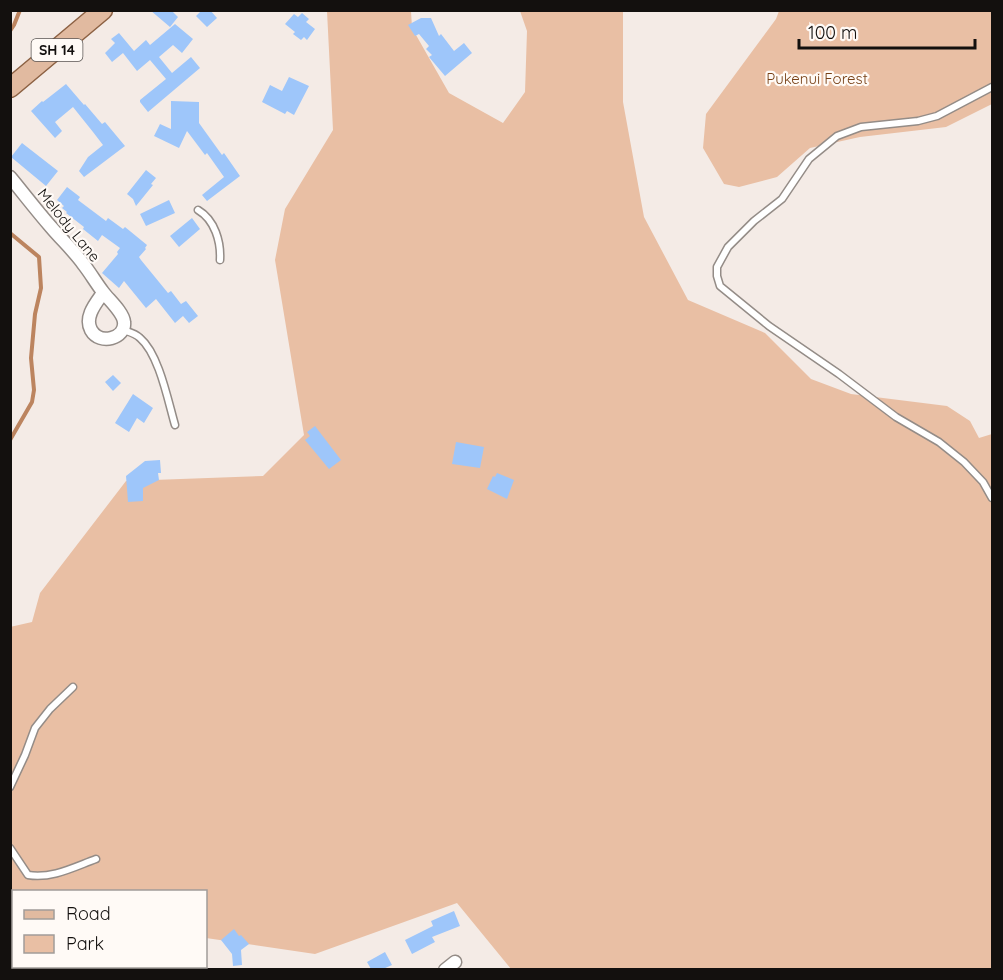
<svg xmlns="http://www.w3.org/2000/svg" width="1003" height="980" font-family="Quicksand,sans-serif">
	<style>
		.green { fill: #e9bfa4 }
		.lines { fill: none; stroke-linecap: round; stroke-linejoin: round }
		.stream { stroke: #bc845f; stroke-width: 4 }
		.building { fill: #9ec6fa }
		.service-casing { stroke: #948c87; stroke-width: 9 }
		.minor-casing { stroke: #948c87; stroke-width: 15 }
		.primary-casing { stroke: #8c6143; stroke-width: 21 }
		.service { stroke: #fff; stroke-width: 6 }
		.minor { stroke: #fff; stroke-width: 12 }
		.primary { stroke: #e1baa0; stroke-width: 18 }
		.labels { text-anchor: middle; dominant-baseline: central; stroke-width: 4.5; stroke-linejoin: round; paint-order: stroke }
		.shield { fill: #fffaf6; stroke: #5a5654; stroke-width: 1.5 }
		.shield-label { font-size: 14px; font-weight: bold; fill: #13100e }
		.park-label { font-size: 15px; fill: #774016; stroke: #fffaf6 }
		.street-label { font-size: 15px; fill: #13100e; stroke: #fffaf6 }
	</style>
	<rect width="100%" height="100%" fill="#f4ebe6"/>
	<!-- green -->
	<path class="green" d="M327 11H411L412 28 449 93 503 123 525 92 527 31 520 11H623V102L644 217 688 300 765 333 811 379 851 394 947 406 970 421 979 438 992 434V969H511L457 903 315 954 206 938V892H14V966L56 967 53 969H11L10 627 32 622 40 593 126 481 263 476 304 435 275 260 285 209 333 130Z
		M779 11H992V104L946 127 860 137 810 148 777 177 739 187 724 184 703 148 706 114 776 19Z"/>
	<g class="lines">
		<!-- stream -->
		<path class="stream" d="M10 31 14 25 20 10
			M10 233 39 257 41 288 35 314 31 358 34 390 32 402 10 440"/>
	</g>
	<!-- building -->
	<path class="building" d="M150 10H171L178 17 170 27Z
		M202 10H210L217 18 207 27 196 16Z
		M302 13 309 19 306 22 315 29 307 40 304 37 301 40 293 34 295 32 285 24 294 14 298 17Z
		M421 18H431L439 36 441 34 454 51 464 43 472 53 445 76 429 57 432 55 426 49 429 46 419 34 415 36 408 25Z
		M175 24 193 39 182 53 173 45 159 57 172 73 191 57 200 68 148 112 140 102V100L166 79 150 60 137 71 123 53 112 62 105 53 115 43 111 39 119 33 134 51 146 40 150 45Z
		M289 77 309 86 294 115 287 111 285 114 262 102 270 85 282 91Z
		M66 84 84 105 85 104 102 124 105 122 125 146 84 177 79 171 88 157 103 145 93 132 73 107 55 122 62 131 55 138 31 111 42 101 43 102Z
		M171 101 199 102V123L222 155 224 153 240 176 207 201 202 195 224 177 207 153 205 155 187 131 179 148 154 136 160 124 171 129Z
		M22 143 58 171 46 186 11 157Z
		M146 170 156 178 151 184 153 185 136 206 133 199 127 194Z
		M67 187 80 197 78 200 106 221 108 218 123 229 125 227 147 245 145 248 146 249 139 257 141 260 168 293 171 291 181 304 186 301 198 316 189 323 183 316 175 323 156 299 146 308 124 281 119 288 102 273 118 254 117 252 120 248 102 235 98 241 83 229 84 227 66 213 67 212 62 208 64 206 57 200Z
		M169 200 175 213 146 226 140 214Z
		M192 218 200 229 179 247 170 236Z
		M113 375 121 383 113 391 105 382Z
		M133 394 153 408 144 423 137 418 129 432 115 423Z
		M315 426 341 460 329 469 305 440 310 436 307 432Z
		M456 442 484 447 480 468 452 464Z
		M160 460 161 473H158L159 480 143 488V501L128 502 126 476 145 461Z
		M497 473 514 480 507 499 487 489 493 476 495 477Z
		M454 911 460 926 432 937 435 942 412 954 405 940 433 926 431 921Z
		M234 929 239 936 241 935 249 944 241 950 242 965 233 966 232 954 221 940Z
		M385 952 392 965 383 969H371L367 962Z"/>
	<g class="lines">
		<!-- service casing -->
		<g class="service-casing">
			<path id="service" d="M992 87 937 116 918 121 861 127 837 136 809 159 782 199 754 221 728 247 717 267V276L720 286 769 326 839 374 896 417 939 442 964 462 983 482 992 498
				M198 210C215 220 221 242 220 260
				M123 330C129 332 135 333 140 338 159 354 168 401 175 425
				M10 787 25 755 35 728 50 709 73 687
				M10 848 28 875C52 879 74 867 96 859"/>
		</g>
		<!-- minor casing -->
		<g class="minor-casing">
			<path id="minor" d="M10 177C24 194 37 211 51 227 62 240 75 252 84 265 91 274 96 283 103 292 108 299 123 312 124 322 126 338 100 346 91 330 84 317 96 303 103 293
				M445 970 455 962"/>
		</g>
		<!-- primary casing -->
		<g class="primary-casing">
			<path id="primary" d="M10 88 103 10"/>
		</g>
		<!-- service -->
		<use href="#service" class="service"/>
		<!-- minor -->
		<use href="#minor" class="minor"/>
		<!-- primary -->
		<use href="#primary" class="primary"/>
	</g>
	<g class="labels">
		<!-- shield labels -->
		<rect class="shield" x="31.5" y="39" width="51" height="22" rx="4.5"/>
		<g class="shield-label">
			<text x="57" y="50">SH 14</text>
		</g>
		<!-- park labels -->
		<g class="park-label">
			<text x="817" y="78">Pukenui Forest</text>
		</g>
		<!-- street labels -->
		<g class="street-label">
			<text transform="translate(69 225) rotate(51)">Melody Lane</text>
		</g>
	</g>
	<!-- border -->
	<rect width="1003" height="980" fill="none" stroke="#13100e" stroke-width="24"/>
	<!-- legend -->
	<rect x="12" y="890" width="195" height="78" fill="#fffaf6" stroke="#a19c99" stroke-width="1.5"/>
	<rect x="24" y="910" width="30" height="9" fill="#e1baa0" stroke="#a19c99" stroke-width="1.5"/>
	<text x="66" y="920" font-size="18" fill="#13100e">Road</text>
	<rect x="24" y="935" width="30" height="18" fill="#e9bfa4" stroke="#a19c99" stroke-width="1.5"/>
	<text x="66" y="950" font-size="18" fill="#13100e">Park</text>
	<!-- scale -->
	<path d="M799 39v9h176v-9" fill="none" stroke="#13100e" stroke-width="3"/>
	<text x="808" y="39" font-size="18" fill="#13100e" stroke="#fffaf6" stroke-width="4.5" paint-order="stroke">100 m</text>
</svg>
